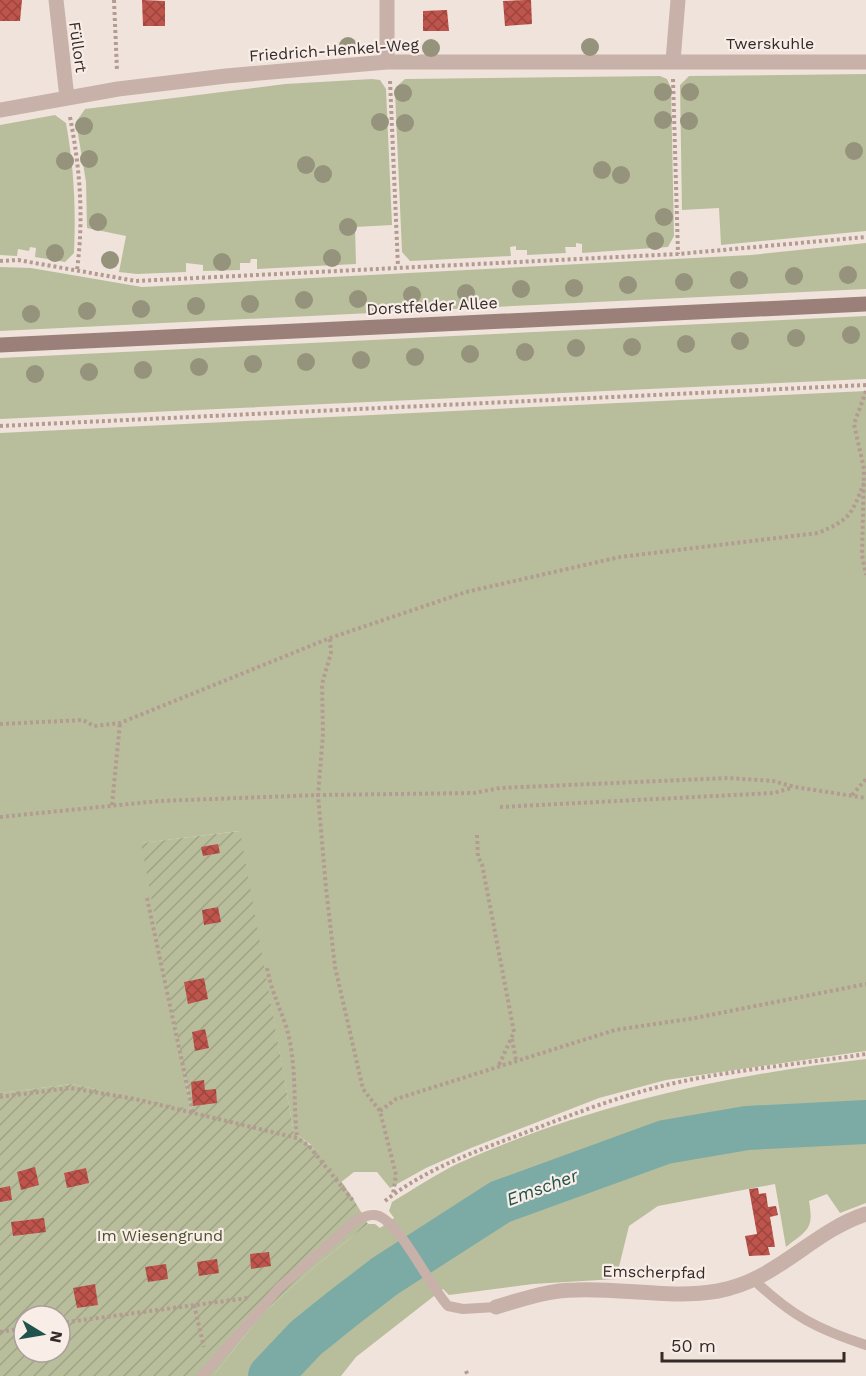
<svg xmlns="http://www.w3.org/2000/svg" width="866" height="1376" font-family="'Work Sans',sans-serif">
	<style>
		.grass { fill: #b8be9c }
		.garden { fill: url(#garden-furrows); fill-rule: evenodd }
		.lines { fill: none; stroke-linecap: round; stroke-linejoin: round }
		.river { stroke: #7caba5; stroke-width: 44 }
		.building { fill: url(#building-cross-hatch) }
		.path { stroke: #b39b92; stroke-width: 4; stroke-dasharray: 3 3; stroke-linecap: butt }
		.lane { stroke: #c7b1a8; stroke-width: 10 }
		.street { stroke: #c7b1a8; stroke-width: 15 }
		.secondary { stroke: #9b807a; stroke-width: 15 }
		.tree { fill: #95937b }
		.labels { text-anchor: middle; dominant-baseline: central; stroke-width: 4.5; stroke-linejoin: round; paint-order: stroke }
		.street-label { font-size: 16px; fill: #342a28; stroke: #f8ede7 }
		.park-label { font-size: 16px; fill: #4a512d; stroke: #f8ede7 }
		.water-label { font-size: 18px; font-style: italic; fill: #20534e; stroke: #f8ede7 }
	</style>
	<defs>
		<pattern id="garden-furrows" width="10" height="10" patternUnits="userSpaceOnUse" patternTransform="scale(1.5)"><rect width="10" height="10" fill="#b8be9c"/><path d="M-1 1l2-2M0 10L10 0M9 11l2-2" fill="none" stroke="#9fa386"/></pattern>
		<pattern id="building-cross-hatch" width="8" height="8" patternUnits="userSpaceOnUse" patternTransform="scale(1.5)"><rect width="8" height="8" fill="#be544b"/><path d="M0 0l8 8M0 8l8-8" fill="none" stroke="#9b463e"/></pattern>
	</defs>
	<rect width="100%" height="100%" fill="#f0e3db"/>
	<!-- grass -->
	<path class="grass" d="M866 74V231L721 245 719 208 682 210 680 85 689 76Z
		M660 76 667 79 671 88 674 236 668 247 582 253V244L576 243V247H565L566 253 527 255V250H516V246L510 247 511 256 410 261 402 252 395 92 396 87 405 79Z
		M372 79 380 80 386 89 392 225 355 227 356 264 257 269V259H251L250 263H240V270L203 271V265L186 263V272L137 274 119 272 126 236 87 228 86 182 76 122 85 109 285 84Z
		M55 115 66 123C74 167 76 208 74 253L65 262 35 257 36 248 30 247 29 251 18 249 17 256 0 255V125Z
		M866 243V289L0 331V267L31 268 142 287 751 255Z
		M866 316V379L0 419V358Z
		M866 391V1051L666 1080 599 1098 471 1148 426 1168 390 1188 377 1172H354L340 1183 310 1144 294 1133 239 831 142 843 191 1110 72 1084 0 1093V433Z
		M866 1059V1203L840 1213 827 1194 809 1201C814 1229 808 1230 786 1247L775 1184 658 1206 629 1226 616 1279 533 1284 449 1295 443 1289 356 1357 341 1376H213L262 1314 312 1269 368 1224H375L380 1228 394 1218 389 1211 392 1202C414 1189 436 1174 459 1163 589 1105 724 1075 866 1059Z"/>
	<!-- garden -->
	<path class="garden" d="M240 831 294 1133C325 1154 350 1191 368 1224L312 1269 262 1314 213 1376H0V1093L72 1084 191 1109 141 843ZM24 1316H60V1352H24Z"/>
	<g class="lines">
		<!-- river -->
		<path class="river" d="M270 1376 306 1338 342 1309 385 1276 500 1202 665 1142 747 1128 866 1122"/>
	</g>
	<!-- building -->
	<path class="building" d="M0 0H22L20 21H0Z
		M142 0 165 1V26H143Z
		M525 0H531L532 24 505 26 503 1Z
		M447 10 449 31H423V11Z
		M218 844 220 853 203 856 201 847Z
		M218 907 221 922 204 925 202 910Z
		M204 978 208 999 188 1004 184 982Z
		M205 1029 209 1048 195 1051 192 1032Z
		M204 1080 205 1090 216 1089 217 1103 193 1106 191 1082Z
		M35 1167 39 1185 21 1190 17 1172Z
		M86 1168 89 1183 67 1188 64 1173Z
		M10 1186 12 1200 0 1202V1188Z
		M758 1188 759 1194 766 1193 768 1207 776 1206 778 1215 770 1217 775 1247H768L770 1255 749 1256 745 1236 757 1234 749 1189Z
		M44 1218 46 1232 13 1236 11 1222Z
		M269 1252 271 1266 251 1269 250 1254Z
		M217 1259 219 1273 199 1276 197 1262Z
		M166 1264 168 1279 148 1282 145 1267Z
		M95 1284 98 1305 77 1308 73 1288Z"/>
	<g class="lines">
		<!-- path -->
		<path class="path" d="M114 0 117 71
			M673 79 678 254
			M390 81 398 267
			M70 117C80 169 84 217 77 270
			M0 261 18 260 136 281 678 254 866 237
			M866 391 854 424 864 469 862 555 866 575
			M0 426 866 385
			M330 639 331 653 322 684 323 734 318 795 326 888 335 967 363 1089 380 1111 396 1175 393 1194
			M0 724 83 720 94 726 120 723 330 638 466 592 620 557 818 533C851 519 851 515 864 483
			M852 795 866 779
			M112 805 120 723
			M500 807 773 793 792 788
			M0 817 159 801 318 795 474 793 500 788 728 778 773 781 795 787 866 798
			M477 835 478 857 482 864 514 1032 499 1065
			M147 898 193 1113
			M267 968C271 989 279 1006 286 1026 297 1061 293 1102 297 1138
			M512 1039 516 1060
			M0 1097 70 1088 135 1099 297 1138 309 1146 354 1202
			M380 1111 396 1099 615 1030 695 1018 866 984
			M385 1201C421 1172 468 1154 511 1138 558 1120 605 1101 654 1088 723 1070 796 1065 866 1054
			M194 1305 204 1347
			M60 1323 248 1298
			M0 1332 24 1328
			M466 1371 468 1376"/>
		<!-- lane -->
		<path class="lane" d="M754 1280C792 1316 817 1329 866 1345
			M202 1376 279 1288 356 1220C364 1217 371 1213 379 1216 401 1225 429 1285 448 1306L463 1309 496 1307"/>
		<!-- street -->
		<path class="street" d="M56 0 67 98
			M673 61 678 0
			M387 62V0
			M0 110 118 89 226 76 387 62H866
			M496 1307C523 1299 548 1290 576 1290 623 1288 671 1299 718 1291 778 1280 811 1232 866 1214"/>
		<!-- secondary -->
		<path class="secondary" d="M0 345 866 304"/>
	</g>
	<!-- trees -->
	<g class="tree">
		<circle cx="348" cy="46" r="9"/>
		<circle cx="590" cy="47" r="9"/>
		<circle cx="431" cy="48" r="9"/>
		<circle cx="663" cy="92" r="9"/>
		<circle cx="690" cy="92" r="9"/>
		<circle cx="403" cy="93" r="9"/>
		<circle cx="663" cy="120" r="9"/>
		<circle cx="689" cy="121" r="9"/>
		<circle cx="380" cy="122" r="9"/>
		<circle cx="405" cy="123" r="9"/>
		<circle cx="84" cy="126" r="9"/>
		<circle cx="854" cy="151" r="9"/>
		<circle cx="89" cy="159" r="9"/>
		<circle cx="65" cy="161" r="9"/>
		<circle cx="306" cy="165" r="9"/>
		<circle cx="602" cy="170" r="9"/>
		<circle cx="323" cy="174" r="9"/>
		<circle cx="621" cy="175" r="9"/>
		<circle cx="664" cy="217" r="9"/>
		<circle cx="98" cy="222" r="9"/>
		<circle cx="348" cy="227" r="9"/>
		<circle cx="655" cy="241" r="9"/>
		<circle cx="55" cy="253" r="9"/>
		<circle cx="332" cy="258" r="9"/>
		<circle cx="110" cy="260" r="9"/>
		<circle cx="222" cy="262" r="9"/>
		<circle cx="848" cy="275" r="9"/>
		<circle cx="794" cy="276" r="9"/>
		<circle cx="739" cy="280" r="9"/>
		<circle cx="684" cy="282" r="9"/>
		<circle cx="628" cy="285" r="9"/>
		<circle cx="574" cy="288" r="9"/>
		<circle cx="521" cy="289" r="9"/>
		<circle cx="466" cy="293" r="9"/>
		<circle cx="412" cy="295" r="9"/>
		<circle cx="358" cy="299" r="9"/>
		<circle cx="304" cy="300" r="9"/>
		<circle cx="250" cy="304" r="9"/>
		<circle cx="196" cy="306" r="9"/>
		<circle cx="141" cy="309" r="9"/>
		<circle cx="87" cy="311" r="9"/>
		<circle cx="31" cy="314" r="9"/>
		<circle cx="851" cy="335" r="9"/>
		<circle cx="796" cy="338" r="9"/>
		<circle cx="740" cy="341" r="9"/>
		<circle cx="686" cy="344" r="9"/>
		<circle cx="632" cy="347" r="9"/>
		<circle cx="576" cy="348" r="9"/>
		<circle cx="525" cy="352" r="9"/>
		<circle cx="470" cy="354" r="9"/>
		<circle cx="415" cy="357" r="9"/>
		<circle cx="361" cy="360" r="9"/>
		<circle cx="306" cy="362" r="9"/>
		<circle cx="253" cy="364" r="9"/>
		<circle cx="199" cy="367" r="9"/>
		<circle cx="143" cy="370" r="9"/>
		<circle cx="89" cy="372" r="9"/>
		<circle cx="35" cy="374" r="9"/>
	</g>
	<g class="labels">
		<!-- street labels -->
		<g class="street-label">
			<text x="770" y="43">Twerskuhle</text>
			<text transform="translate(78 47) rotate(82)">Füllort</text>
			<text transform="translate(334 50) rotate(-4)">Friedrich-Henkel-Weg</text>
			<text transform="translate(432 306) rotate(-3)">Dorstfelder Allee</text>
			<text transform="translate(654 1272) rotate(1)">Emscherpfad</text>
		</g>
		<!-- park labels -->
		<g class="park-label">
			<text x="160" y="1235">Im Wiesengrund</text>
		</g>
		<!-- water labels -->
		<g class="water-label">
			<text transform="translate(542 1187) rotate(-20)">Emscher</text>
		</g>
	</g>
	<!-- north arrow -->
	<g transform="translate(42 1334) rotate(101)"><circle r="28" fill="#f8ede7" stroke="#aa9f9b" stroke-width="1.5"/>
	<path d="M0-4.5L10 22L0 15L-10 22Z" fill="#20534e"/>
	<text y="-9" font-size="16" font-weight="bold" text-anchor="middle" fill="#342a28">N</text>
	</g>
	<!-- scale -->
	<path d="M662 1352v9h182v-9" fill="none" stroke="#342a28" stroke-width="3"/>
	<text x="671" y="1352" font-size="18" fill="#342a28" stroke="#f8ede7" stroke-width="4.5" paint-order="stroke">50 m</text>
</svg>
